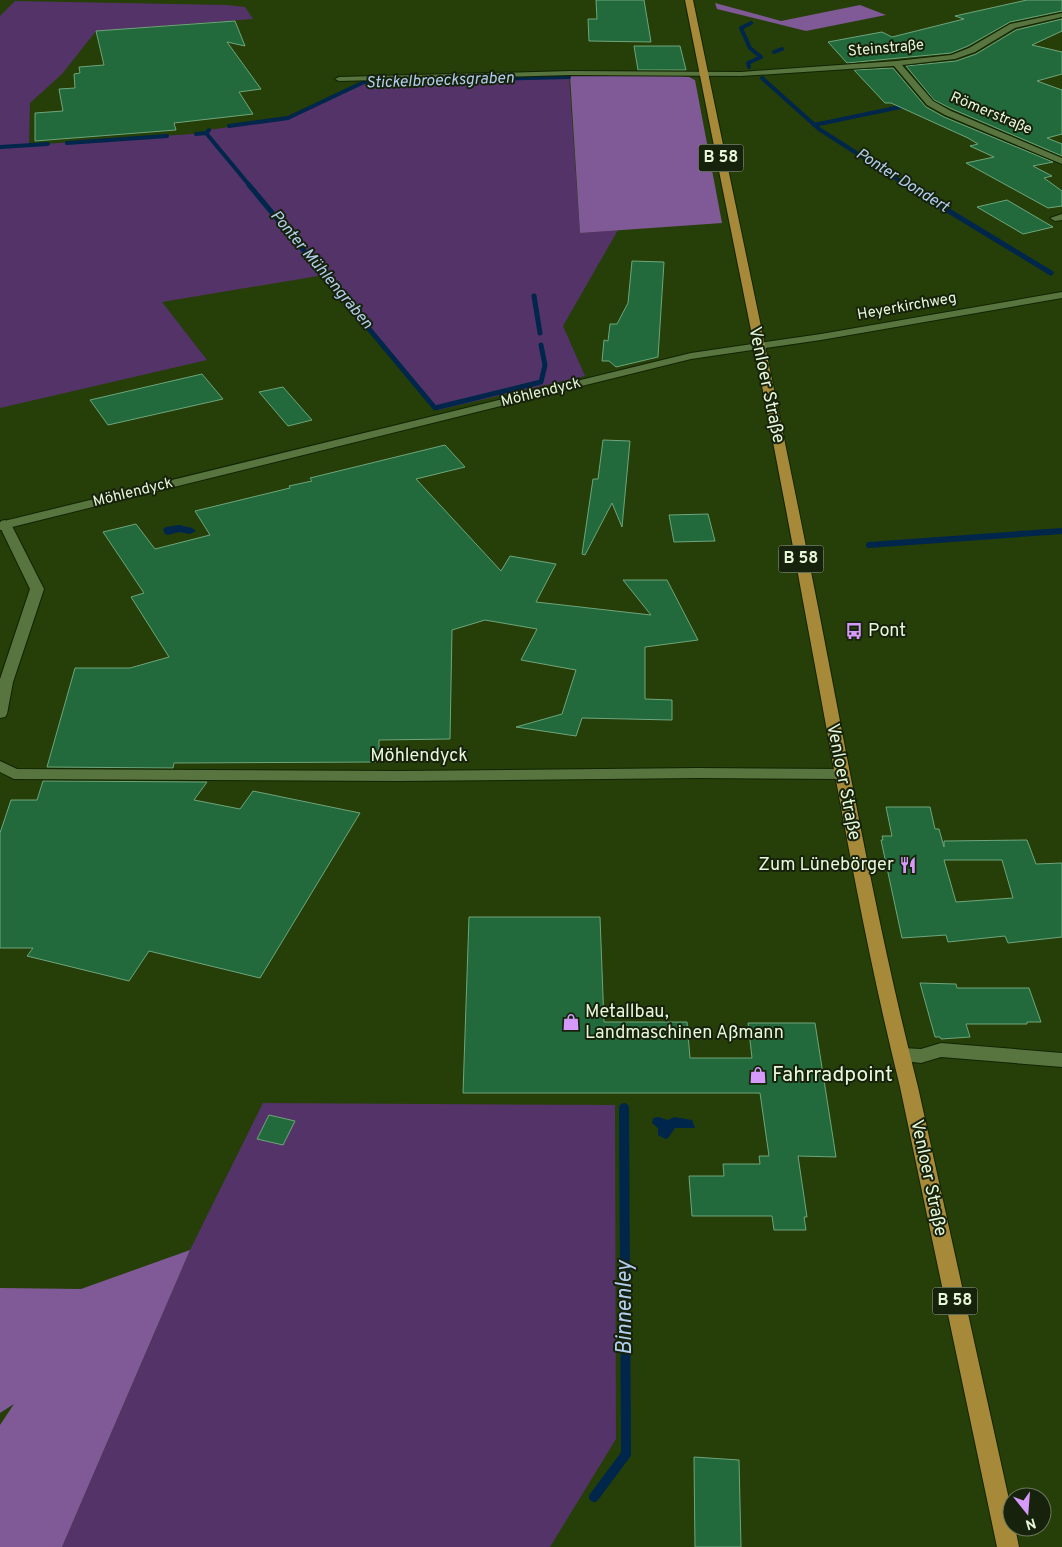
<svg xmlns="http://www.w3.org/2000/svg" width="1062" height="1547" font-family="Overpass,sans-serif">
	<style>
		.green { fill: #543368 }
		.forest { fill: #805997 }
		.water { fill: #00264c }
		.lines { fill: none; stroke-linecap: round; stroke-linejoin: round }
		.stream-far3 { stroke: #00264c; stroke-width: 4 }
		.stream-far2 { stroke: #00264c; stroke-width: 5 }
		.stream-far1 { stroke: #00264c; stroke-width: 6 }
		.stream { stroke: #00264c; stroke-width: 10 }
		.building { fill: #226a3b; stroke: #6ea57c; fill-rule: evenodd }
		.minor-casing { stroke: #112400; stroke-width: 2 }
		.tertiary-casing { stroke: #112400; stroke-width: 2 }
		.primary-casing { stroke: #112400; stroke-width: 2 }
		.minor { fill: #58743f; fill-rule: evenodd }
		.tertiary { fill: #58743f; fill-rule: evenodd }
		.primary { fill: #a7893a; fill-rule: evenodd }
		.labels { text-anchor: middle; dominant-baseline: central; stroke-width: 4; stroke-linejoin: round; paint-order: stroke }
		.far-street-label { font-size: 15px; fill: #e7f7da; stroke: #17220c }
		.far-water-label { font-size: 16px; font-style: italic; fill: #b3cfef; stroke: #17220c }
		.shield { fill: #17220c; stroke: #a9b79c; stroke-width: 1 }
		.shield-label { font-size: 16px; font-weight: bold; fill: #e7f7da }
		.street-label { font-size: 18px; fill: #e7f7da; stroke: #17220c }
		.poi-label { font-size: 18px; fill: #e7f7da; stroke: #17220c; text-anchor: start }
		.near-poi-label { font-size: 21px; fill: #e7f7da; stroke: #17220c; text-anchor: start }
		.near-water-label { font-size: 22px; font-style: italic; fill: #b3cfef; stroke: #17220c }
	</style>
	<rect width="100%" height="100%" fill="#263f08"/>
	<!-- green -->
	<path class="green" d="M15 1 227 5 245 7 253 19 96 31 62 74 30 103 29 145 206 133 209 130 288 118 364 82 569 77 580 233 618 230 563 326 585 376 438 410 324 275 162 302 207 360 0 408V16Z
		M263 1103 615 1105 616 1439 550 1547H62L190 1250Z"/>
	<!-- forest -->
	<path class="forest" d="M715 3 781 21 860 5 886 15 806 31 717 9Z
		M570 75H673L689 77 695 80 722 223 580 233Z
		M190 1250 62 1547H0V1425L14 1404 0 1413V1288L81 1289Z"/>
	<!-- water -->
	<path class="water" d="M179 525 192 528 196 531 190 534 179 532 168 535 165 534 163 529 166 527Z
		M658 1117 668 1120 674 1117 692 1120 695 1128H675L668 1138 665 1139 658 1135V1128L652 1123 653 1118Z"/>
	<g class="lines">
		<!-- stream-far3 -->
		<path class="stream-far3" d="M774 52 782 49
			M749 67 748 63 761 57 750 48 741 28 751 23
			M762 78 819 129 908 186
			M814 125 910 105
			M229 126 288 118 364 82 569 77
			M206 133 250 186
			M196 134 206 133 209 130
			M67 143 167 136
			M0 147 48 144"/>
		<!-- stream-far2 -->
		<path class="stream-far2" d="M249 185 435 408 541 382 545 365 541 345
			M906 185 1051 273
			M534 296 540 333"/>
		<!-- stream-far1 -->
		<path class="stream-far1" d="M869 545 1062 531"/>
		<!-- stream -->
		<path class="stream" d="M594 1497 626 1454 624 1108"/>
	</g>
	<!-- building -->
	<path class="building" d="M596 0H644L651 42 589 41 588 19H597Z
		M1027 0H1062V11L1010 22 968 46 951 53 847 63 828 42 882 32 892 37 964 19 955 16Z
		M1062 19V31L1032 45 1062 52V74L1037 81 1062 90V134L1047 138 1062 144V156L952 109 934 100 906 66 956 61 976 54 1016 30Z
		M235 21 245 46 227 42 261 89 239 92 253 114 174 123 176 130 35 141V113L63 111 59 89 75 88 74 74 80 73 79 67 104 65 96 31Z
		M634 46H680L686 70H638Z
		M893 68 926 107 944 117 1053 162 1033 166 1052 176 1044 178 1062 191V206L1048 208 966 163 994 157 970 146 978 144 968 138 891 103H885L854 70Z
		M1007 200 1053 227 1023 234 977 207Z
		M632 261 664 262 658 357 616 367 609 361H602L604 340 608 341 610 324H617L628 303Z
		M202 374 223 399 108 425 90 400Z
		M283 387 290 395 312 420 288 426 259 392Z
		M603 440 630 441 622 527 612 503 585 555 582 554 593 479H598Z
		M445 445 465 467 416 479 501 571 510 556 556 564 536 602 651 615 623 580H667L698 640 645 647V699L672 700V720L582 718 576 736 516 727 562 714 576 670 521 660 537 629 485 620 452 630 450 739 379 740V762L174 763 173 768 47 767 75 668H130L169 657 131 597 144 593 103 532 136 524 155 549 210 535 195 511 290 488 289 486 312 481 310 478Z
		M708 514 715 541 674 542 669 515Z
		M43 781 207 782 194 800 240 809 253 791 360 813 260 978 149 951 129 981 27 956 33 948H0V833L11 800H37Z
		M886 807H930L935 829H939L944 847V841L1027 840 1036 864 1062 863V937L1008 943 1005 936 948 942 946 935 902 938 881 840H883L882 836H892ZM944 860H1002L1013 898 956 902Z
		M469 917H600L604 1022H687L690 1058H752L748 1023H815L836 1157 798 1156 807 1217H804L806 1230H774L772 1216H692L689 1176H724L723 1164H760L759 1156H769L760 1093H463Z
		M920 983 956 984 957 988H1029L1041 1022H1027V1024H966L970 1037 941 1039 940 1037H935Z
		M269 1115 295 1121 283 1145 257 1139Z
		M694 1457 739 1460 741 1547H695Z"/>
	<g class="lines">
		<!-- minor casing -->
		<g class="minor-casing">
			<path id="minor" d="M1062 13V17L1015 28 975 52 955 59 902 65 933 101 951 111 1062 158V164L945 115 927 105 894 66 741 76 571 75 339 81 335 79 339 77 571 71 741 72 896 61 951 55 969 48 1010 24Z
				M1062 214V220L1055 221 1050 218Z
				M5 520 11 524 44 589 13 682 7 714 5 717 0 718V679L30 589 0 527 1 521Z
				M0 761 17 769 398 771 698 768 841 769 846 771 849 774 846 777 841 779 698 778 398 781 14 779 0 772Z
				M941 1043 1062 1053V1067L941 1057 921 1063 896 1060 893 1055 896 1050 902 1048 921 1049Z"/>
		</g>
		<!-- tertiary casing -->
		<g class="tertiary-casing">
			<path id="tertiary" d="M1062 292V298L821 340 691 359 0 530V522L691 353 821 334Z"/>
		</g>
		<!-- primary casing -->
		<g class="primary-casing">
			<path id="primary" d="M685 0H693C735 204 779 408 819 612 850 771 878 930 918 1087L1012 1513V1527H1015L1019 1547H997L900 1087C861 930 835 771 805 612 768 408 725 204 685 0Z"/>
		</g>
		<!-- minor -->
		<use href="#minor" class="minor"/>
		<!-- tertiary -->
		<use href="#tertiary" class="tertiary"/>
		<!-- primary -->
		<use href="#primary" class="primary"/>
	</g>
	<!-- icons -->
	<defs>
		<g id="bus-bare" transform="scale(1.35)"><path d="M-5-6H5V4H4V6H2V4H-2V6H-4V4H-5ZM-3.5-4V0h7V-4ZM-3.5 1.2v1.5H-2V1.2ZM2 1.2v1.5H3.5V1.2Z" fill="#d69bfa" stroke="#17220c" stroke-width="2.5" paint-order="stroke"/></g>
		<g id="restaurant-bare" transform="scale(1.35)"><path d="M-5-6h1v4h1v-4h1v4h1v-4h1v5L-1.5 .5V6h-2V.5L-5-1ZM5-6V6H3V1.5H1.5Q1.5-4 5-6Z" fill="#d69bfa" stroke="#17220c" stroke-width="2.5" paint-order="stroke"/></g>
		<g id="shop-bare" transform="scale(1.35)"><path d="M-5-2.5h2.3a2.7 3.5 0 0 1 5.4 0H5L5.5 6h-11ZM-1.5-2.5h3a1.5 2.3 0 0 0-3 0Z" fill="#d69bfa" stroke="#17220c" stroke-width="2.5" paint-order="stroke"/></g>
	</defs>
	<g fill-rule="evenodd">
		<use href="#bus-bare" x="854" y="631"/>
		<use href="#restaurant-bare" x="908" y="865"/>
		<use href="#shop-bare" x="571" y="1022"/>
		<use href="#shop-bare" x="758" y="1075"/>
	</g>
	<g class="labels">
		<!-- far-street labels -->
		<g class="far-street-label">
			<text transform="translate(886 49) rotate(-5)">Steinstraße</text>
			<text transform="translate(991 114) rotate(23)">Römerstraße</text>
			<text transform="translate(907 307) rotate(-10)">Heyerkirchweg</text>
			<text transform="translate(541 393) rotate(-14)">Möhlendyck</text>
			<text transform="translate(133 493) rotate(-14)">Möhlendyck</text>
		</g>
		<!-- far-water labels -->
		<g class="far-water-label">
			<text transform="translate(440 81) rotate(-2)">Stickelbroecksgraben</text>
			<text transform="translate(902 181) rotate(32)">Ponter Dondert</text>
			<text transform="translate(321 270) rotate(50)">Ponter Mühlengraben</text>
		</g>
		<!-- shield labels -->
		<g class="shield">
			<rect x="698.5" y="144.5" width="45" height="27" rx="4"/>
			<rect x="778.5" y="545.5" width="45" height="27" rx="4"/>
			<rect x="932.5" y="1287.5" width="45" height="27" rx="4"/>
		</g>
		<g class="shield-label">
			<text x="721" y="158">B 58</text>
			<text x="801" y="559">B 58</text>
			<text x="955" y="1301">B 58</text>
		</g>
		<!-- street labels -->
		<g class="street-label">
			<text transform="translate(766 385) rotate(78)">Venloer Straße</text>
			<text x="419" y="756">Möhlendyck</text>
			<text transform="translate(843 782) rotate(79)">Venloer Straße</text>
			<text transform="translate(928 1178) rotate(78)">Venloer Straße</text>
		</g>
		<!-- poi labels -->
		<g class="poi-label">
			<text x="868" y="631">Pont</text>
			<text x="894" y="865" text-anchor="end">Zum Lünebörger</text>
			<text x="585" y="1012">Metallbau,<tspan x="585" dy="21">Landmaschinen Aßmann</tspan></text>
		</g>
		<!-- near-poi labels -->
		<g class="near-poi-label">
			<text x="772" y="1075">Fahrradpoint</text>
		</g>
		<!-- near-water labels -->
		<g class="near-water-label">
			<text transform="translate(625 1308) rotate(-90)">Binnenley</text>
		</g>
	</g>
	<!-- north arrow -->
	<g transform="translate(1027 1512) rotate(163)"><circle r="24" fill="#17220c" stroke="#6a775e"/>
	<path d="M0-4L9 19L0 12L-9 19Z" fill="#d69bfa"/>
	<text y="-8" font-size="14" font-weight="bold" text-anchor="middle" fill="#e7f7da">N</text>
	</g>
</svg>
